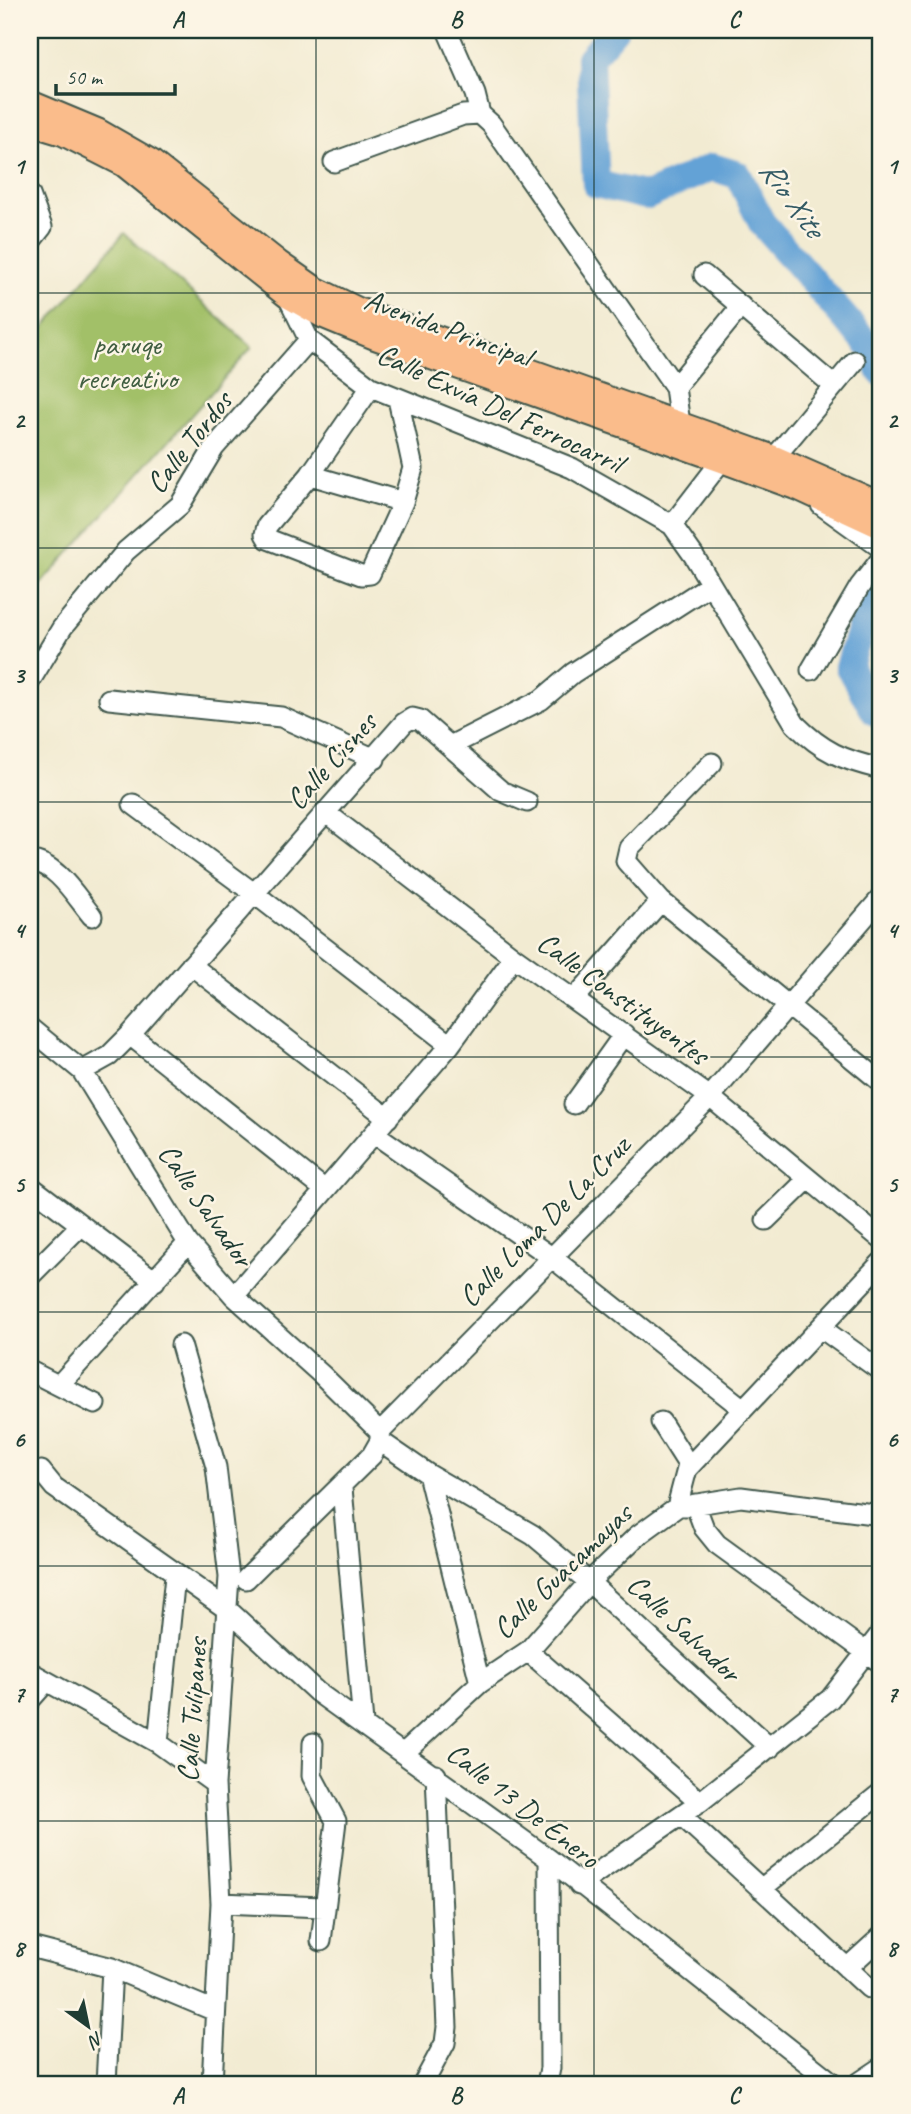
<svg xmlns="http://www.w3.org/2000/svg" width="911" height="2114" font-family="Caveat,sans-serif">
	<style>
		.green { fill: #a2c068; stroke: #607e4e; stroke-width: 2 }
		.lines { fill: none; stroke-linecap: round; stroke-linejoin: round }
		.river { stroke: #64a2d6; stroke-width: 28 }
		.minor-casing { stroke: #3f574c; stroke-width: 23 }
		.major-casing { stroke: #3f574c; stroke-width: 28 }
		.minor { stroke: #fff; stroke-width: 19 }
		.major { stroke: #fabc8b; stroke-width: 24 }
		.grid { fill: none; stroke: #1f3d34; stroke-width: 2; stroke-opacity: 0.55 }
		.labels { text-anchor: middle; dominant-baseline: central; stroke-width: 5; stroke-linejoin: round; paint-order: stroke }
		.street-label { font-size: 30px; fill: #1f3d34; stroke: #fcf5e5 }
		.park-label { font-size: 30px; fill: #405e41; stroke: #fcf5e5 }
		.water-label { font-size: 32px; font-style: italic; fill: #345b65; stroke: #fcf5e5 }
		.neatline { fill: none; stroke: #1f3d34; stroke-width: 2.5 }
		.grid-label { font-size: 23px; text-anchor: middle; font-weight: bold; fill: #1f3d34 }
	</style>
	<rect width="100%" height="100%" fill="#fcf5e5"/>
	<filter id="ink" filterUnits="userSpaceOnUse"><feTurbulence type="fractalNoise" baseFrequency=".0143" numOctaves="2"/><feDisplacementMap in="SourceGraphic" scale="14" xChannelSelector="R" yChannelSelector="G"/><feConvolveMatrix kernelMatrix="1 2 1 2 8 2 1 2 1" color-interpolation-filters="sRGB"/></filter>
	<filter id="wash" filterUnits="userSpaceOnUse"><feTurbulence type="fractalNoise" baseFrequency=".00686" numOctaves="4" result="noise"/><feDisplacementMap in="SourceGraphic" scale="28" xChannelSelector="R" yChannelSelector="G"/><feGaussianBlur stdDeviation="1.57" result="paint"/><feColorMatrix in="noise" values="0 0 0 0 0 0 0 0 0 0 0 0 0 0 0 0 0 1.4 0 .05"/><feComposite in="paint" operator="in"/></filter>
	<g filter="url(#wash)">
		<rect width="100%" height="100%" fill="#f2ebd2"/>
		<!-- green -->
		<path class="green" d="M124 233 252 347 30 597V344Z"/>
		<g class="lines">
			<!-- river -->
			<path class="river" d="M614 30 590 58 596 184 647 196 712 167 738 175 762 223 871 348 881 372
				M881 584 864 617 849 667 875 712H881"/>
		</g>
	</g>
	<g filter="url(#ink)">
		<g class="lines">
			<!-- minor casing -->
			<g class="minor-casing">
				<path id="minor" d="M447 30 475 94 480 114
					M480 114 491 124 675 387 680 424
					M334 162 463 115 480 114
					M30 195 42 227 30 242
					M704 275 834 386
					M309 340 371 387 572 468 672 525 694 556 795 724C823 752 843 760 881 769
					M371 387 310 475 267 526 265 534 268 539 361 575 370 574 403 502 413 468 398 399
					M675 387 741 306
					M774 458 855 361
					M310 475 403 502
					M821 505 881 548
					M672 525 722 460
					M811 670 860 586 881 559
					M30 681 62 628 126 551 180 505 214 448 309 340 287 295
					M109 699 281 717 375 759
					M450 746 541 700 573 673 710 585
					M712 763 629 848 626 861 661 901 881 1082
					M133 804 255 894 450 1045
					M325 812 514 957 710 1097 881 1239
					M30 861C56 862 76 897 92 916
					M191 965 388 1118
					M575 998 661 901
					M30 1028 82 1071 188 1243 234 1296 322 1375 380 1432
					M130 1035 325 1190
					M82 1071 109 1056 130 1035 404 723 412 718 420 720 501 791 527 802
					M574 1104 624 1034
					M375 1134 550 1256 742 1408
					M30 1186 155 1281
					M766 1220 808 1179
					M30 1276 81 1225
					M234 1296 450 1045 514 957
					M821 1328 881 1371
					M181 1345 216 1467 229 1577 215 1784 221 1903 212 2084
					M30 1371 95 1404
					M59 1385 188 1243
					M661 1422 689 1466
					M380 1441 428 1474 533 1535 589 1582 770 1748
					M41 1471 54 1487 228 1610 317 1692 549 1859 834 2084
					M428 1474 480 1683
					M342 1488 363 1723
					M695 1504 704 1528 717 1544 881 1663
					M685 1506 741 1497 881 1515
					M246 1579 372 1455 380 1441V1432L710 1097 881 898
					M528 1651 700 1802
					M30 1672 158 1743 215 1784
					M30 1700 46 1682
					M158 1743 175 1576
					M313 1743 312 1776 336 1821 321 1941
					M405 1752 480 1683 528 1651 589 1582 637 1536 677 1507 687 1469 881 1263
					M681 1815 869 1988
					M579 1885 700 1802 830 1699 881 1633
					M761 1889 881 1793
					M221 1903 323 1907
					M30 1947 112 1968 215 2011
					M847 1968 881 1937
					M106 2084 112 1968
					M423 2084 445 2043 447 2027 436 1775
					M547 2084 550 2068 549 1859
					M857 2084 881 2068"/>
			</g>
			<!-- major casing -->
			<g class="major-casing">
				<path id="major" d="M30 103 97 131 151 162 278 263 315 289 358 310 774 458 881 505
					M30 123 63 133 124 164 287 295 324 316 375 337 722 460 801 489 881 526"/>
			</g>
			<!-- minor -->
			<use href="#minor" class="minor"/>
			<!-- major -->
			<use href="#major" class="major"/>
		</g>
	</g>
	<!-- grid -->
	<path class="grid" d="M316 30V2084M594 30V2084M30 293H881M30 548H881M30 802H881M30 1057H881M30 1312H881M30 1566H881M30 1821H881"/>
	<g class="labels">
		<!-- street labels -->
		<g class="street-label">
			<text transform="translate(448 328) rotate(20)">Avenida Principal</text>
			<text transform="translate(500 408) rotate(25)">Calle Exvía Del Ferrocarril</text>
			<text transform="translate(189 442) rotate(-52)">Calle Tordos</text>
			<text transform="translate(331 761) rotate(-48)">Calle Cisnes</text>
			<text transform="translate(623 998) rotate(36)">Calle Constituyentes</text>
			<text transform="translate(206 1205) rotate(55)">Calle Salvador</text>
			<text transform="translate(544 1221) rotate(-45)">Calle Loma De La Cruz</text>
			<text transform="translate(562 1571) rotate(-44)">Calle Guacamayas</text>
			<text transform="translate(684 1628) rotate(43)">Calle Salvador</text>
			<text transform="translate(192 1710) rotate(-86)">Calle Tulipanes</text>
			<text transform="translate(523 1805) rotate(38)">Calle 13 De Enero</text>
		</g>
		<!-- park labels -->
		<g class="park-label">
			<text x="127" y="344">paruqe<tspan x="127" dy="34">recreativo</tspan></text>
		</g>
		<!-- water labels -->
		<g class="water-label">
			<text transform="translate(792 198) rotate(54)">Rio Xite</text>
		</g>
	</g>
	<!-- margin -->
	<rect width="911" height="2114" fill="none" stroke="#fcf5e5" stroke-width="77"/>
	<!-- north arrow -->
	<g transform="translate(88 2026) rotate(147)" stroke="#fcf5e5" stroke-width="5" paint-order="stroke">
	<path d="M0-5L12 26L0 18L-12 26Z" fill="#1f3d34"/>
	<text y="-10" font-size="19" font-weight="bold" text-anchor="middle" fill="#1f3d34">N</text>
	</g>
	<!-- scale -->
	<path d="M56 84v10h119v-10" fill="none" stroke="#1f3d34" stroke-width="3.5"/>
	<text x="66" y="84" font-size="21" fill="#1f3d34" stroke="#fcf5e5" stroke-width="5" paint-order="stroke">50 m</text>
	<rect x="38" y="38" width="834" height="2038" class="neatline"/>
	<g class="grid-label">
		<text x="178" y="27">A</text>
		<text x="456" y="27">B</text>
		<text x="734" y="27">C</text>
		<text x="19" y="174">1</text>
		<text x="892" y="174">1</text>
		<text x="19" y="428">2</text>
		<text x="892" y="428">2</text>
		<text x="19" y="683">3</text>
		<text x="892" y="683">3</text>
		<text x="19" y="938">4</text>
		<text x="892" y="938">4</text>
		<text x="19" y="1192">5</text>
		<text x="892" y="1192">5</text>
		<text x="19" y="1447">6</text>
		<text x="892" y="1447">6</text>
		<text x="19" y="1702">7</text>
		<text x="892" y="1702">7</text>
		<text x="19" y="1956">8</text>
		<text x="892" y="1956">8</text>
		<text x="178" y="2103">A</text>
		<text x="456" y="2103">B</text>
		<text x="734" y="2103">C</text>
	</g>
</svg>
